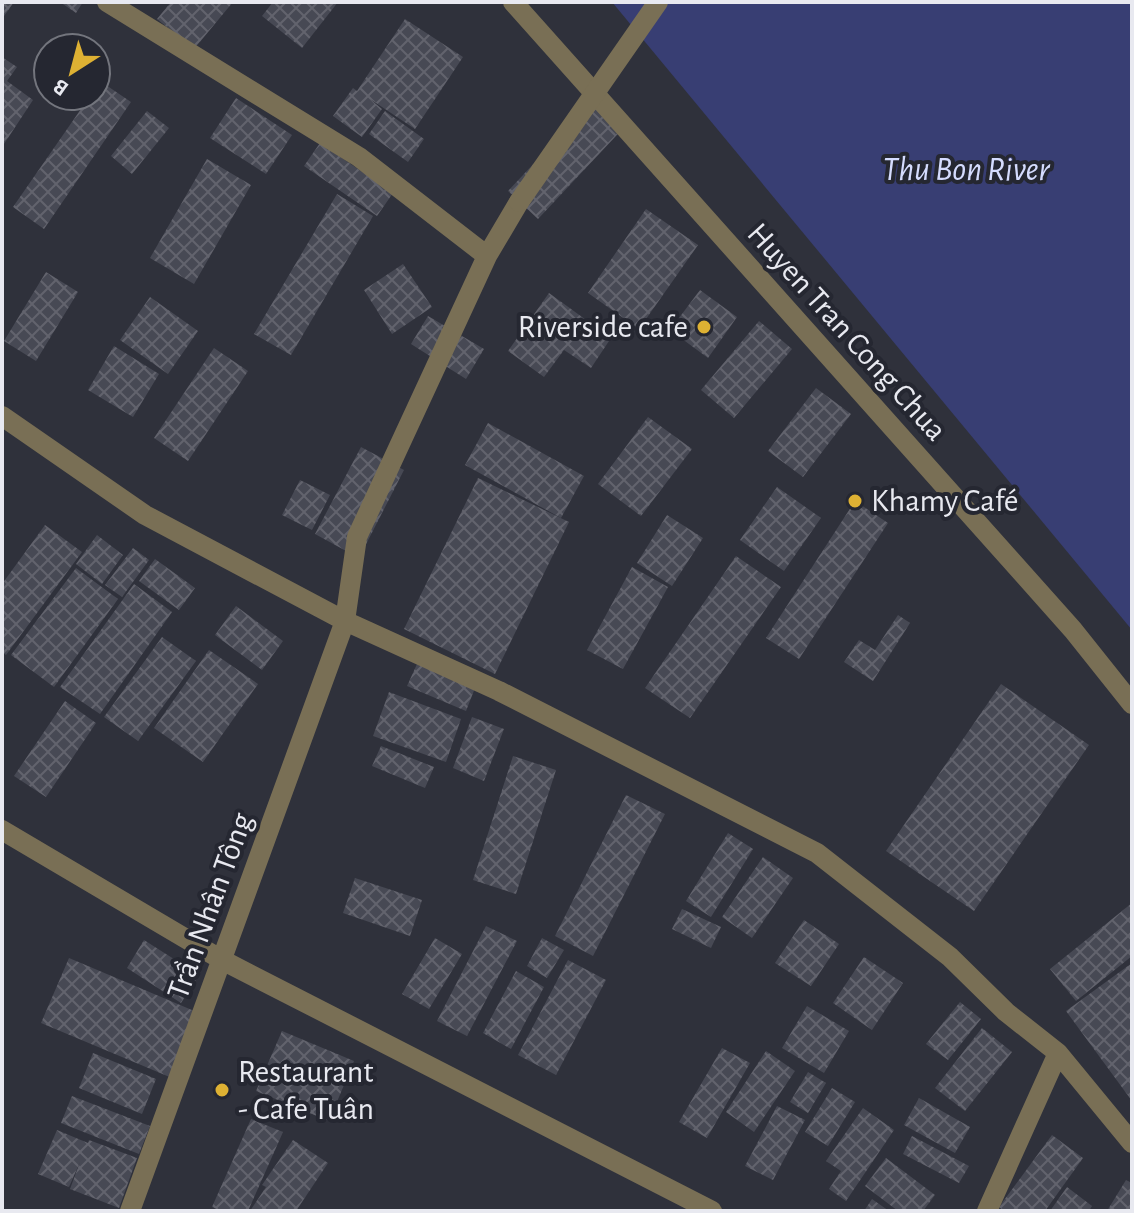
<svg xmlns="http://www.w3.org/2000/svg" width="1134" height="1213" font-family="'Alegreya Sans',sans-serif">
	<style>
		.water { fill: #383e73 }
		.building { fill: url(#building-cross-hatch) }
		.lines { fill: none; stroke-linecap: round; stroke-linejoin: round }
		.street { stroke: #796f55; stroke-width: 20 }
		.street-bridge { stroke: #796f55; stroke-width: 20 }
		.poi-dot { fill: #deb133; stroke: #252731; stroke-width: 3 }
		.labels { text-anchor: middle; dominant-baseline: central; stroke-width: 8; stroke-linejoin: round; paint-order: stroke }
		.poi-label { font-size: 32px; fill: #e8e9f0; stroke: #252731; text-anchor: start }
		.street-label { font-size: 32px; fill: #e8e9f0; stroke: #252731 }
		.water-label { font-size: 34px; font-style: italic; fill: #d5dcfe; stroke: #252731 }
	</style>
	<defs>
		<pattern id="building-cross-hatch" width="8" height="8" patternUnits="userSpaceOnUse" patternTransform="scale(2)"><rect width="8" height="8" fill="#474954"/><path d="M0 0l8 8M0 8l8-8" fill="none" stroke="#62636d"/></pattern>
	</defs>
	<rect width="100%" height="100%" fill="#2f313b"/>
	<!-- water -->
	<path class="water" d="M612 2H1132V630Z"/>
	<!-- building -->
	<path class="building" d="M2 2H14L2 19Z
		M60 2H83L76 13Z
		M171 2H233L194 49 157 19Z
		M273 2H338L302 48 262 16Z
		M405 19 463 57 415 129 370 99 382 109 362 137 333 116 353 88 357 91Z
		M2 57 17 67 7 81 33 100 2 147Z
		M100 81 131 102 44 229 13 207 90 96H96V87Z
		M600 93 630 121 538 219 508 191Z
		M236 98 292 135 266 174 210 138Z
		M147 111 169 128 132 174 111 156Z
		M385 111 424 139 408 162 369 134Z
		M320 143 393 193 377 216 304 166Z
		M207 159 251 185 194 284 150 258Z
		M337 194 373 216 291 355 254 334Z
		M646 209 698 245 639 329 588 293Z
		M403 264 432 307 392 334 364 290Z
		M46 272 78 292 36 361 4 341Z
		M700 290 737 317 708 358 670 330Z
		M549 293 611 338 591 368 564 350 544 377 508 351Z
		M150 297 198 331 168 374 120 340Z
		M428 316 484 349 466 379 411 344Z
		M759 321 792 349 734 418 701 390Z
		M114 346 159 374 133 417 88 390Z
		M214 348 248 371 188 461 154 438Z
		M816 388 851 414 803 477 768 451Z
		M648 417 692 449 641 516 598 484Z
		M488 423 584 476 561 518 465 465Z
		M361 447 404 470 359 558 315 534Z
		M478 478 569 522 495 674 404 629Z
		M300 480 330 495 312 530 282 515Z
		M777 487 821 518 784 571 740 540Z
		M855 501 888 523 799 659 766 638Z
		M667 515 703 538 672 586 637 563Z
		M45 525 82 552 6 655 2 652V584Z
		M97 535 123 555 102 584 76 564Z
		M133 548 149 560 122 597 105 585Z
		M736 556 781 587 690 718 645 688Z
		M155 559 195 588 179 610 139 581Z
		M632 567 668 587 623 669 587 650Z
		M76 568 118 599 54 687 11 655Z
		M134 584 172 612 100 714 60 687Z
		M236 606 283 641 262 670 215 635Z
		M898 615 910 623 873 681 844 662 859 640 875 650Z
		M162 637 196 661 138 741 104 717Z
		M209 650 258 684 203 762 154 728Z
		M417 664 475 688 466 711 407 686Z
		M1001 684 1089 745 974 911 886 851Z
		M389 692 461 719 446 762 373 736Z
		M65 701 96 723 46 797 14 776Z
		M472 717 504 729 484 781 453 768Z
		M381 746 434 767 425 788 372 766Z
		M513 756 556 770 516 894 473 880Z
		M626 795 665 814 593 956 555 936Z
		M728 833 753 849 711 917 686 901Z
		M763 857 793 878 752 938 722 917Z
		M355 878 422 900 410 936 343 913Z
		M1132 903V956L1076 1001 1050 969Z
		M682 909 721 927 711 948 672 929Z
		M804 920 839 944 811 986 775 963Z
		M486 926 517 941 467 1036 437 1021Z
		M435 938 462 954 429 1009 402 994Z
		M542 938 564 950 547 978 527 966Z
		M144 940 199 975 181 1003 127 968Z
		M864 957 903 983 872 1030 833 1003Z
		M69 958 199 1013 172 1078 41 1023Z
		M568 960 606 980 556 1075 518 1055Z
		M1132 963V1101L1066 1011Z
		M516 971 544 987 511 1049 483 1033Z
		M960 1002 981 1019 948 1060 926 1044Z
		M807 1006 849 1031 824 1073 782 1048Z
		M982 1028 1012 1052 965 1111 935 1088Z
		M282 1031 354 1061 329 1121 256 1091Z
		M722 1048 750 1063 707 1138 679 1122Z
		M766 1051 795 1071 754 1132 726 1112Z
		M93 1053 156 1079 142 1114 79 1088Z
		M808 1072 826 1083 808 1113 790 1102Z
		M832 1088 855 1102 828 1146 805 1132Z
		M72 1096 150 1126 139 1154 61 1123Z
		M919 1098 970 1127 955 1153 904 1125Z
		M777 1106 805 1120 773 1180 745 1166Z
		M863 1108 894 1130 846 1201 829 1189 841 1171 826 1161Z
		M251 1119 283 1132 248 1211H221L212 1207Z
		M57 1130 88 1143 89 1140 137 1158 119 1208 70 1189 80 1162 69 1187 38 1174Z
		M1052 1135 1083 1158 1045 1211H1004L999 1207Z
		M912 1136 969 1166 959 1183 903 1154Z
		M293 1140 328 1163 296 1211H250L266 1187 262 1185Z
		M886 1158 935 1195 923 1211H898L865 1186Z
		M1126 1180 1132 1183V1211H1107Z
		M1067 1187 1092 1206 1089 1211H1050Z
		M872 1199 889 1211H864Z"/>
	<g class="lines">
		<!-- street -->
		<path class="street" d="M107 2 359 157 487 256
			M513 2 1073 630 1132 704
			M2 416 145 515 345 621 499 691 817 853 950 957 1006 1012 1058 1053 1132 1143
			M2 830 222 960 712 1211
			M130 1211 345 621 357 537 487 256 519 202
			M987 1211 1058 1053"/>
		<!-- street-bridge -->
		<path class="street-bridge" d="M519 202 658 2"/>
	</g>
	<!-- markers -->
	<g class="poi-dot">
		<circle cx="704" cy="327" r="8"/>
		<circle cx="855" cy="501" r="8"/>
		<circle cx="222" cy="1090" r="8"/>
	</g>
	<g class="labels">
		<!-- poi labels -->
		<g class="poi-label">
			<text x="688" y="327" text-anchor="end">Riverside cafe</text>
			<text x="871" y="501">Khamy Café</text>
			<text x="238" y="1072">Restaurant<tspan x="238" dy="37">- Cafe Tuân</tspan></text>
		</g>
		<!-- street labels -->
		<g class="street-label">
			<text transform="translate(847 332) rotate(48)">Huyen Tran Cong Chua</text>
			<text transform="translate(210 906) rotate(-70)">Trần Nhân Tông</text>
		</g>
		<!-- water labels -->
		<g class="water-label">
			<text x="966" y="170">Thu Bon River</text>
		</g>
	</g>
	<!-- border -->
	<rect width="1134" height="1213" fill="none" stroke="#e8e9f0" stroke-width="8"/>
	<!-- north arrow -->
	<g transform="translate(72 72) rotate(216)"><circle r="38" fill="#252731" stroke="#73757d" stroke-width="2"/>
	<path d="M0-6L14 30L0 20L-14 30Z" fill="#deb133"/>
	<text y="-12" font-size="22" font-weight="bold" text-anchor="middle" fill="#e8e9f0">B</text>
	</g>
</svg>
